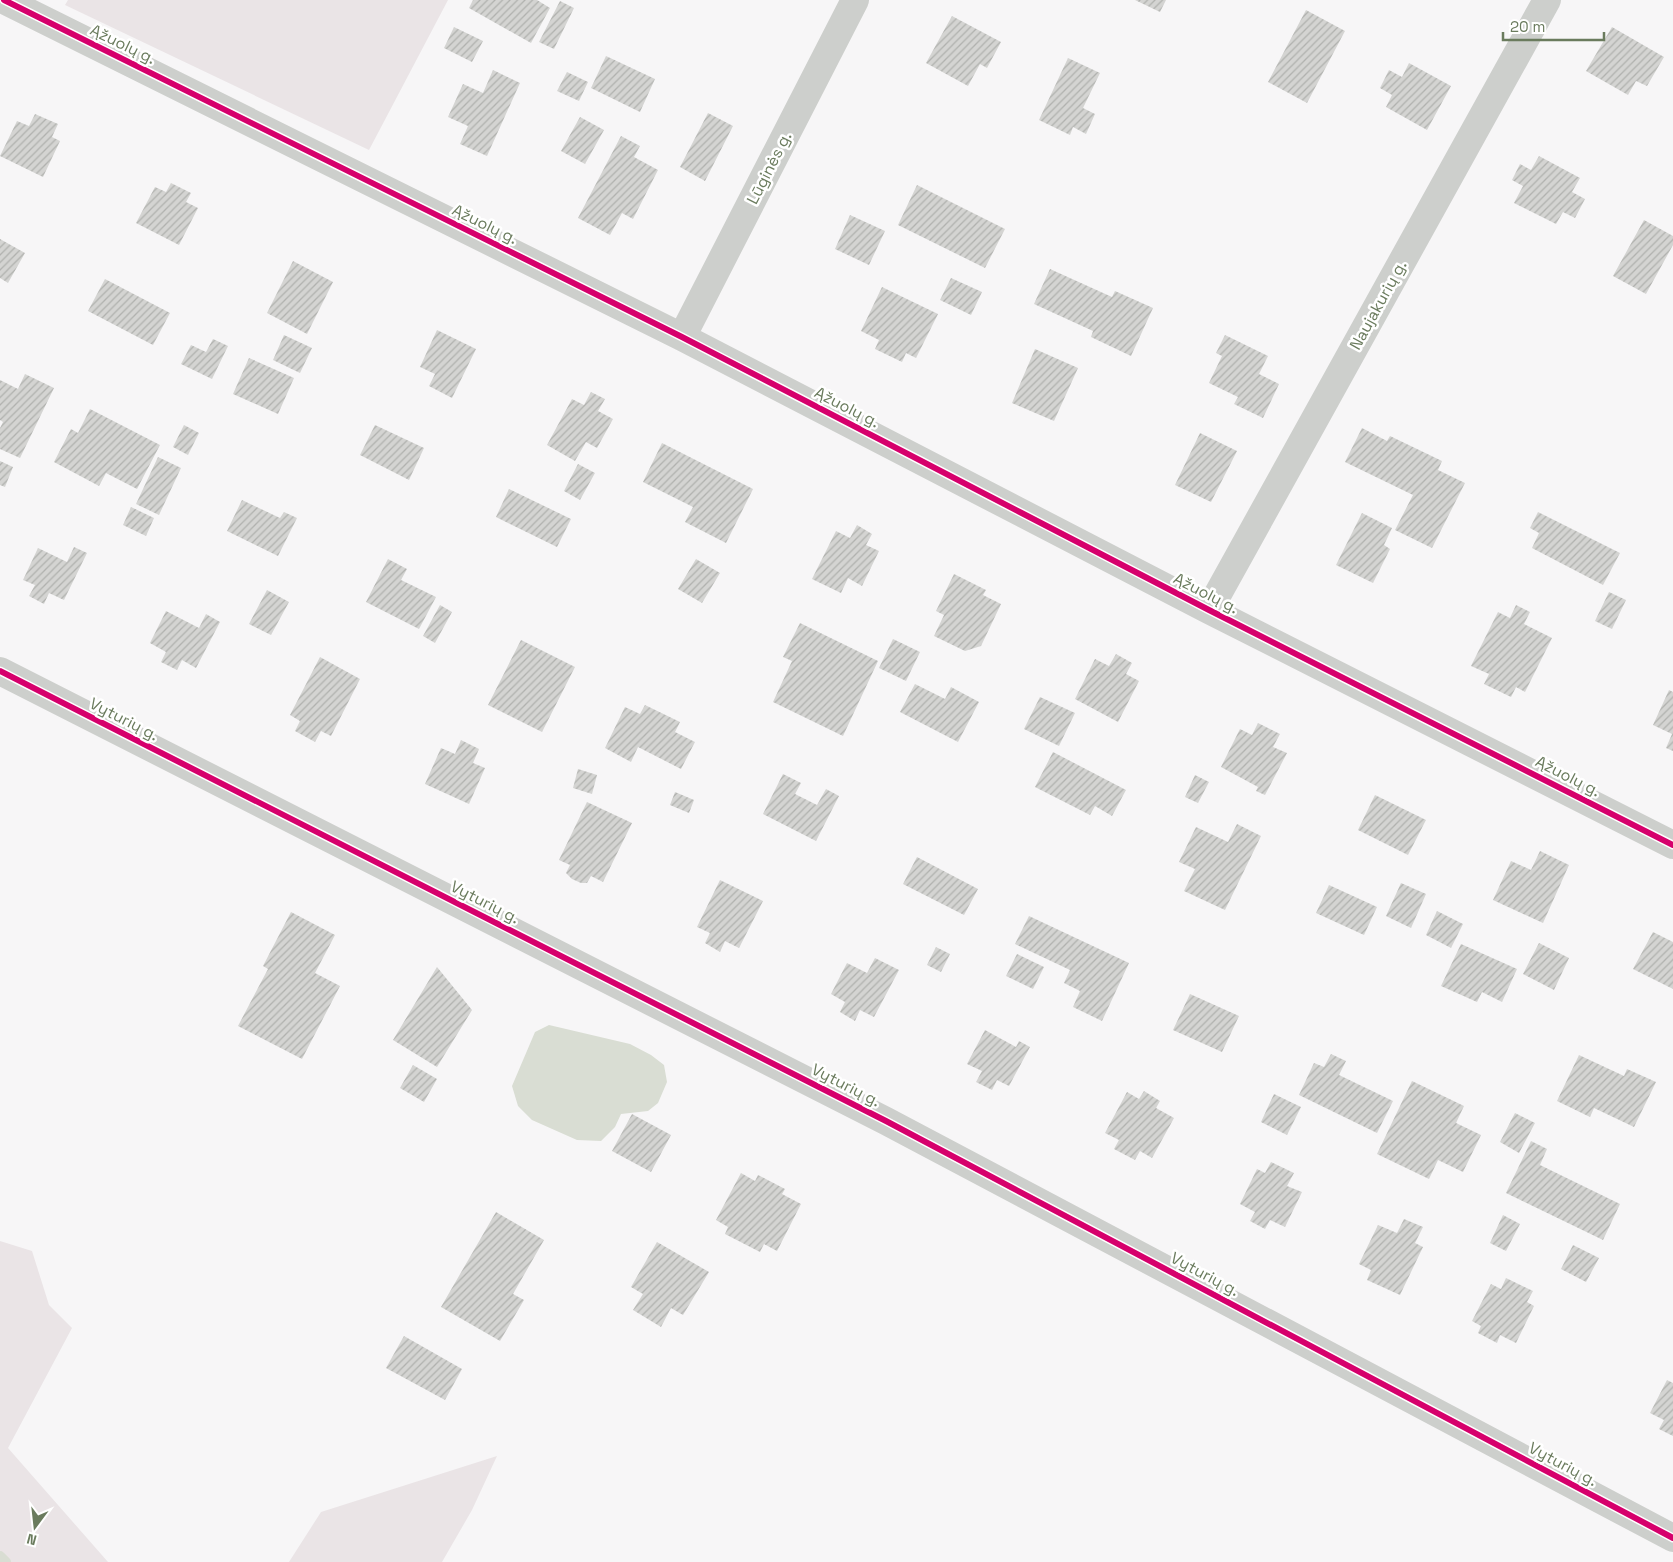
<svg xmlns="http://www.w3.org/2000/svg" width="1673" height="1562" font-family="'Space Grotesk',sans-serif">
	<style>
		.grass { fill: #eae4e6 }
		.water { fill: #d9ddd3 }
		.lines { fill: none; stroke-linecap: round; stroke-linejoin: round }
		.stream { stroke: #d9ddd3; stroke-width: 10 }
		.building { fill: url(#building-hatch) }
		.minor { stroke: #cdcfcc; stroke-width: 28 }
		.cycleway-casing { stroke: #fff; stroke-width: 9 }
		.cycleway { stroke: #d6006c; stroke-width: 6 }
		.labels { text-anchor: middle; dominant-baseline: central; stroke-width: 5; stroke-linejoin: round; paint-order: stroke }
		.street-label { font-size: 16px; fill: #6a7b5d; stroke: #fff }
	</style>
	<defs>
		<pattern id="building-hatch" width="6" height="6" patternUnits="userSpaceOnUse" patternTransform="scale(1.25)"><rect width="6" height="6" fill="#d4d4d2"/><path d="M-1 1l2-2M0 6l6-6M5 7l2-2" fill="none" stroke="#b0b1ae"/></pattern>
	</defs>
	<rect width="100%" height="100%" fill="#f7f6f7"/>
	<!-- grass -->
	<path class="grass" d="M68 0H448L369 150 65 5Z
		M0 1241 32 1251 49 1305 72 1328 8 1448 108 1562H0Z
		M497 1456 472 1510 442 1562H289L321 1512Z"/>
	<!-- water -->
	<path class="water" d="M549 1025 630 1044 651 1055 664 1065 667 1082 658 1103 648 1111 621 1114 615 1127 601 1141 577 1140 532 1120 518 1106 512 1086 535 1032Z"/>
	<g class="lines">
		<!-- stream -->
		<path class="stream" d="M0 1556 6 1562"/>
	</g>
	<!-- building -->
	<path class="building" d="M473 0H537L550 8 531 43 469 8Z
		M1135 0H1166L1160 12Z
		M560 1 574 8 554 49 539 42Z
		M1306 10 1345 31 1307 103 1268 82Z
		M952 16 1001 42 987 68 980 64 968 86 926 63Z
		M454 27 483 41 472 62 444 48Z
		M1612 27 1664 57 1647 86 1636 81 1628 95 1586 71Z
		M606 56 655 79 640 112 591 88Z
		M1068 58 1100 73 1083 108 1095 114 1086 134 1073 127 1070 135 1039 120Z
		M1409 63 1451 86 1427 130 1386 107 1392 95 1380 88 1389 70 1402 77Z
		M493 70 520 83 487 156 460 144 468 126 448 117 463 84 483 93Z
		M567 72 588 82 579 101 557 91Z
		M708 113 733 126 705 181 680 167Z
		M35 114 58 124 52 137 60 141 43 177 0 156 17 121 29 126Z
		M580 117 604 130 585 164 561 151Z
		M621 136 640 146 634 157 658 170 633 219 622 213 610 235 578 218Z
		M1539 156 1580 178 1572 192 1585 199 1575 218 1563 212 1556 224 1514 203 1523 186 1512 180 1520 164 1531 170Z
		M171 183 191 193 186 202 198 208 179 245 136 223 155 187 166 192Z
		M917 185 1005 229 985 268 898 225Z
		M850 215 885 231 869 265 835 249Z
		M1644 220 1673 236V245L1646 294 1613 276Z
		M0 239 25 253 8 283 0 278Z
		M293 261 333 282 307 334 267 313Z
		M1050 269 1112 297 1115 291 1153 308 1131 356 1091 337 1093 331 1034 304Z
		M951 278 982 292 971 315 940 300Z
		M105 279 170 313 153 345 88 311Z
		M882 287 938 314 916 358 906 353 902 362 875 349 879 340 861 331Z
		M437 330 476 349 452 398 429 386 435 374 420 367Z
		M284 335 312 348 300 373 273 360Z
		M1225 335 1268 356 1259 374 1279 384 1263 418 1234 404 1238 397 1209 383 1222 356 1216 353Z
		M213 339 228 346 212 379 181 364 191 345 206 352Z
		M1035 349 1078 368 1054 421 1012 403Z
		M249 358 294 378 278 414 233 394Z
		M25 374 54 388 20 458 0 449V428L3 422 0 420V380L18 389Z
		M591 392 605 399 598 411 613 419 597 448 586 442 575 461 547 445 572 399 584 405Z
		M90 409 160 445 137 489 106 473 99 486 54 462 71 429 78 433Z
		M184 425 199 433 188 455 173 447Z
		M375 425 424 448 409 480 360 455Z
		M1362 428 1387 441 1390 436 1442 461 1438 470 1465 483 1432 548 1395 530 1413 495 1345 462Z
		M1200 433 1237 451 1211 502 1175 485Z
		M662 443 753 489 726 543 685 522 693 507 643 482Z
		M158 457 181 468 159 515 136 504Z
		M0 461 13 467 5 487 0 485Z
		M578 464 595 473 580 500 564 491Z
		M509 489 571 519 557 547 496 517Z
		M242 500 280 518 284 512 297 518 278 556 227 531Z
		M131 507 154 518 146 536 123 525Z
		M1538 512 1620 553 1603 585 1532 548 1539 533 1530 528Z
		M1362 513 1392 528 1384 545 1390 549 1373 583 1336 565Z
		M857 525 872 534 866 545 879 551 862 586 848 578 841 593 812 579 836 531 850 538Z
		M74 547 87 553 64 600 49 593 44 604 29 596 35 585 23 580 38 548 67 562Z
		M388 559 407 569 401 580 436 597 419 629 366 602Z
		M696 559 720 573 702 603 678 589Z
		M954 574 986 590 983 595 1001 604 981 646 965 651 934 636 944 615 936 611Z
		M267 590 289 602 271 635 249 624Z
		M1609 592 1626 600 1612 629 1595 621Z
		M440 605 452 612 435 643 423 636Z
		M1516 605 1530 612 1524 624 1552 638 1525 692 1516 687 1511 697 1484 684 1489 674 1471 666 1498 612 1510 618Z
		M166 611 199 628 206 614 220 622 196 668 182 660 177 670 161 662 166 652 150 643Z
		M800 623 878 661 843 736 773 702 792 661 783 657Z
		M893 639 920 652 906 681 879 668Z
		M521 640 575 667 542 732 488 705Z
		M1116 654 1132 663 1126 674 1139 681 1118 722 1075 699 1095 659 1109 666Z
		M320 657 360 679 331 736 321 731 315 742 295 731 300 721 290 715Z
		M915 684 945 699 951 687 979 702 958 742 900 712Z
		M1669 690 1673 692V751L1666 748 1672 734 1653 725Z
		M1040 697 1075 713 1059 746 1024 729Z
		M645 705 680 722 675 732 695 742 681 769 638 747 631 762 605 748 625 707 640 714Z
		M1258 723 1280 734 1273 747 1287 753 1265 795 1256 791 1258 787 1221 767 1240 729 1252 735Z
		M461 740 479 749 473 763 485 768 469 804 425 784 441 748 455 754Z
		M1053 752 1126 790 1112 816 1095 806 1090 815 1035 787Z
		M578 769 597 775 592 794 573 788Z
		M783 774 801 783 795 794 817 805 826 789 839 796 816 841 763 814Z
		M1195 775 1209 782 1198 803 1185 797Z
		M675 792 694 800 689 813 670 805Z
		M1375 795 1426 820 1408 855 1358 830Z
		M587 802 632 823 603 882 591 876 587 883H581L572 879 566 873 570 865 559 860Z
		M1237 824 1261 836 1225 910 1184 891 1195 869 1179 862 1196 827 1228 842Z
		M1540 851 1569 865 1543 923 1493 900 1511 861 1531 870Z
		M917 857 978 889 964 915 903 884Z
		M720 880 763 901 739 948 725 941 720 952 705 943 710 933 697 927Z
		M1401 883 1426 894 1411 928 1386 916Z
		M1329 885 1377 907 1364 935 1316 913Z
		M1437 911 1463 924 1451 948 1426 935Z
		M291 912 335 935 315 973 340 986 302 1059 238 1026 268 969 263 966Z
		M1029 916 1129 963 1102 1021 1073 1007 1080 991 1064 983 1070 970 1015 944Z
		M1653 932 1673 942V989L1633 969Z
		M1539 943 1569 958 1554 990 1523 974Z
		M1461 944 1517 969 1502 1002 1482 992 1477 1002 1441 986Z
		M936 947 950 954 941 972 927 965Z
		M1017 954 1044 967 1033 989 1006 976Z
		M875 958 899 970 874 1017 860 1010 855 1021 840 1012 845 1002 831 994 847 963 867 973Z
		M437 967 472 1010 437 1067 393 1040Z
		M1190 994 1239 1016 1222 1052 1173 1030Z
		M985 1030 1016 1047 1019 1041 1030 1047 1009 1086 997 1080 992 1090 976 1082 982 1071 967 1064Z
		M1331 1054 1346 1061 1339 1075 1393 1101 1377 1133 1299 1095 1314 1063 1324 1067Z
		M1579 1055 1624 1076 1627 1069 1656 1082 1634 1127 1594 1108 1590 1117 1557 1101Z
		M413 1065 437 1079 424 1102 400 1088Z
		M1412 1081 1464 1106 1456 1123 1481 1135 1463 1172 1438 1160 1429 1179 1377 1154Z
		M1144 1091 1160 1101 1156 1108 1174 1118 1152 1158 1140 1151 1135 1160 1114 1149 1119 1140 1105 1133 1127 1092 1139 1099Z
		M1274 1094 1301 1107 1287 1135 1261 1122Z
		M1515 1113 1535 1123 1519 1153 1500 1142Z
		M632 1114 671 1135 651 1172 612 1151Z
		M1531 1141 1547 1149 1540 1165 1620 1204 1603 1240 1506 1193Z
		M1271 1162 1294 1173 1287 1186 1302 1192 1285 1227 1270 1220 1265 1229 1250 1221 1255 1212 1240 1204 1257 1169 1265 1173Z
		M741 1173 755 1181 758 1175 785 1189 782 1194 801 1204 777 1251 764 1244 760 1252 725 1234 728 1227 716 1220Z
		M496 1212 544 1240 513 1294 524 1300 500 1341 441 1307Z
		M1503 1215 1520 1224 1506 1251 1490 1243Z
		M1404 1219 1423 1227 1415 1243 1423 1247 1400 1295 1367 1280 1371 1270 1359 1264 1378 1225 1397 1233Z
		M657 1242 709 1272 683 1315 671 1308 661 1327 633 1310 643 1294 631 1287Z
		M1573 1245 1599 1258 1586 1282 1561 1269Z
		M1506 1278 1533 1291 1527 1302 1534 1306 1516 1343 1500 1335 1497 1343 1478 1333 1481 1326 1472 1321 1491 1284 1501 1289Z
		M404 1336 462 1369 445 1400 386 1368Z
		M1667 1380 1673 1383V1436L1659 1429 1664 1420 1650 1413Z"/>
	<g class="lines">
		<!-- minor -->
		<path class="minor" d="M4 0 682 337 1209 610 1673 845
			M682 337 855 0
			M1209 610 1547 0
			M0 671 886 1121 1673 1538"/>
		<!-- cycleway casing -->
		<g class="cycleway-casing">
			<path id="cycleway" d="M4 0 682 337 1209 610 1673 845
				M0 671 886 1121 1673 1538"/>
		</g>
		<!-- cycleway -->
		<use href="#cycleway" class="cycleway"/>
	</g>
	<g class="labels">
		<!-- street labels -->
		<g class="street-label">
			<text transform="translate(123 44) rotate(26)">Ąžuolų g.</text>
			<text transform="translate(769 168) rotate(-63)">Lūginės g.</text>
			<text transform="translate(485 224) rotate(26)">Ąžuolų g.</text>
			<text transform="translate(1378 305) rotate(-61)">Naujakurių g.</text>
			<text transform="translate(847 407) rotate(27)">Ąžuolų g.</text>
			<text transform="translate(1206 593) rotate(27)">Ąžuolų g.</text>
			<text transform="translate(124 719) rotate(27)">Vyturių g.</text>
			<text transform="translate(1568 776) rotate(27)">Ąžuolų g.</text>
			<text transform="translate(485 902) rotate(27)">Vyturių g.</text>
			<text transform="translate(846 1085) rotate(27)">Vyturių g.</text>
			<text transform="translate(1205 1274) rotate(28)">Vyturių g.</text>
			<text transform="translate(1563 1464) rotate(28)">Vyturių g.</text>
		</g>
	</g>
	<!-- north arrow -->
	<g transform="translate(35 1527) rotate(195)" stroke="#ffffff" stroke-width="4" paint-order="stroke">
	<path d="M0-4L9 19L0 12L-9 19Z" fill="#6a7b5d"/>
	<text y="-8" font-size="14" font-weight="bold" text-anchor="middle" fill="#6a7b5d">N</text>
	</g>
	<!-- scale -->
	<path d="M1503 32v8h101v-8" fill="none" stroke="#6a7b5d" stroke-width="2.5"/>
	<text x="1510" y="32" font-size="15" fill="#6a7b5d" stroke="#ffffff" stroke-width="4" paint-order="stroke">20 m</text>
</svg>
